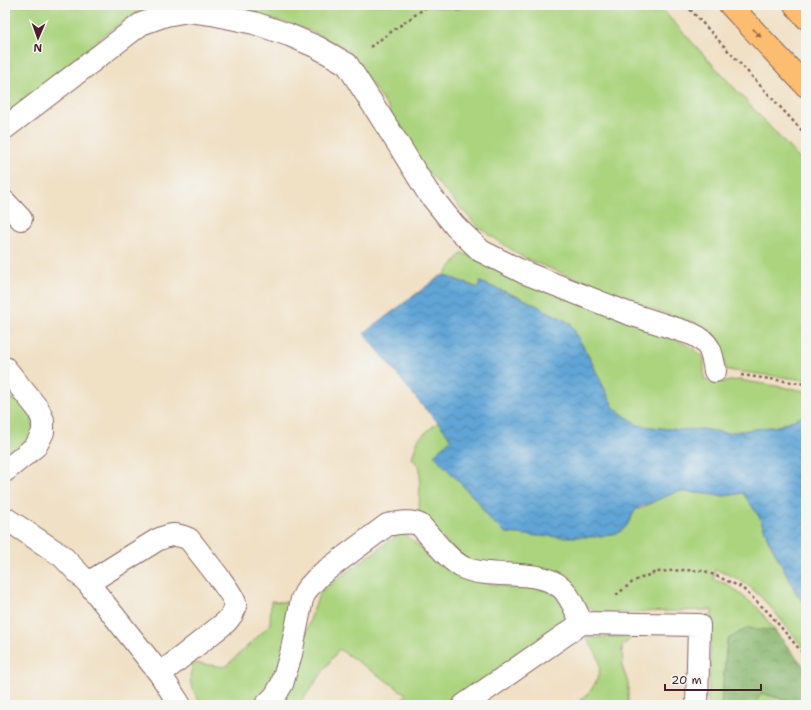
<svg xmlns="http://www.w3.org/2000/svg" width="811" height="710" font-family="'Shantell Sans',sans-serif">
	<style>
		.green { fill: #acd47f; stroke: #7b7a55 }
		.forest { fill: url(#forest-crowns); stroke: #6a6a4c }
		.water { fill: url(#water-waves); stroke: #556280 }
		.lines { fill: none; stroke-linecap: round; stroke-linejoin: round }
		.minor-casing { stroke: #846361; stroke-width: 24 }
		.primary-casing { stroke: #846361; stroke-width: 24 }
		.path { stroke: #846361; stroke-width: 2.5; stroke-dasharray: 3 3; stroke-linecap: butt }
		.minor { stroke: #fff; stroke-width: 22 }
		.primary { stroke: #fcbd6f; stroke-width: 22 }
		.oneway { fill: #9a664a }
	</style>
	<defs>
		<pattern id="forest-crowns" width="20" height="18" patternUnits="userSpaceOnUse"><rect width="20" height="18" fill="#89b66e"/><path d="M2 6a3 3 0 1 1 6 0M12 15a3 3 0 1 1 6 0" fill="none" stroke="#72935b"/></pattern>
		<pattern id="water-waves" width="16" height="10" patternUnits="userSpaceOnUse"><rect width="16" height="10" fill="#60a5d6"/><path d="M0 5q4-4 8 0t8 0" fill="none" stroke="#5186ae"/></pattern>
	</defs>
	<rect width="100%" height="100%" fill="#f6f6f2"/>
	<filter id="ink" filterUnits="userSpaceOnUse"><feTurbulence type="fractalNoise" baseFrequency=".025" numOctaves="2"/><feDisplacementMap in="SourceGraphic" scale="8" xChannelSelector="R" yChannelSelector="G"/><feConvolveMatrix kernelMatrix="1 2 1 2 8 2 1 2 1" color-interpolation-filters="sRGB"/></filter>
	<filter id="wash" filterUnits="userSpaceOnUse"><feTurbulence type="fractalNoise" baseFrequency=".012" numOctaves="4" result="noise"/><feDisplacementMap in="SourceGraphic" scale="16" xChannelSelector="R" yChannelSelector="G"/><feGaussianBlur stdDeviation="0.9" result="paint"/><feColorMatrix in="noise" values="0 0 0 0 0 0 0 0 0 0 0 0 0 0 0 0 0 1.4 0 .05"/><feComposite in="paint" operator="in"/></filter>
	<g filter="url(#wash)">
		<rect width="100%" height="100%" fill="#f0e0c4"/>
		<!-- green -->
		<path class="green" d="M11 5H157L140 11 105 34 5 117V8Z
			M211 5H418L457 9 468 5H658L806 166V380L726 370 722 349 712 333 696 323 654 310 524 258 478 227 418 161 387 106 347 49 311 31 262 16Z
			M462 253 672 338 691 347 704 357V380L723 382 739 380 806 391V415L778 426 726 433 703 429 682 430 650 427 638 425 614 408 589 357 570 323 526 300 480 282 479 288 444 275Z
			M8 399H18L31 409 34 434 5 460V401Z
			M438 422 451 439 434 455 479 503 488 518 626 527 636 509H641L655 501 679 491 724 496 743 493 760 518 768 539 797 595 806 605V650C785 627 767 597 740 580 733 576 723 573 715 569L714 580 727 584 758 608 775 631 747 628 727 640 721 705H708L712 610 600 613 581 603 481 569 452 548 419 515 420 468 412 458 418 439Z
			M402 532 445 567 462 577 497 585 536 587 548 589 569 612 557 627 455 705H398L406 694 339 649 299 705H280L320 592Z
			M271 601 295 603 286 655 260 705H201C192 689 186 681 194 663L225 667 270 625Z
			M634 636 622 646 623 669 628 683V705H575C589 695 605 676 598 657 595 651 590 644 586 638Z
			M761 693 785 700 804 702 806 700V705H754Z"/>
		<!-- forest -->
		<path class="forest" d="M418 5H468L457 9Z
			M747 628 775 631 806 669V700L804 702 785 700 762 693 754 705H721L727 640Z"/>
		<!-- water -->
		<path class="water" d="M444 275 478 288 480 282 526 300 570 323 589 357 614 408 638 425 650 427 682 430 703 429 726 433 778 426 806 415V605L798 595 768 539 760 518 743 493 724 496 679 491 636 509 626 527 618 533 595 537H567L537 536 506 533 488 518 479 503 434 455 451 439 438 422 425 409 364 333 439 277Z"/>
	</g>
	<g filter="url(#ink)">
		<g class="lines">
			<!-- minor casing -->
			<g class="minor-casing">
				<path id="minor" d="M5 128 141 24 166 15 188 11 212 14 254 23 289 35 317 47 347 64 400 147 427 191 455 226 481 251 523 272 627 313 692 334C710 342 712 352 715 371
					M5 202 21 219
					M5 368 38 409 43 420V432L36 446 5 471
					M5 518 62 556 88 583 160 674 180 705
					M88 583 157 540C171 534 175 533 189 539 197 550 233 593 235 603 236 611 231 616 226 622L160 674
					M266 705 275 696 282 684 291 654 302 599 307 589 320 575 387 525C398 523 410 520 420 525 433 539 448 560 464 568 493 580 538 567 562 588 571 597 576 612 582 623
					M464 705 582 623 699 625 697 705"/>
			</g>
			<!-- primary casing -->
			<g class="primary-casing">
				<path id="primary" d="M730 5 806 86
					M795 5 806 18"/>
			</g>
			<!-- path -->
			<path class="path" d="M686 5 806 135
				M370 47 429 5
				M741 375 806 384
				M616 595 634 581 656 572 684 570 705 571 741 587 768 612 806 657"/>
			<!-- minor -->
			<use href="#minor" class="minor"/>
			<!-- primary -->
			<use href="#primary" class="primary"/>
		</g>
		<!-- one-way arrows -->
		<defs><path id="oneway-solid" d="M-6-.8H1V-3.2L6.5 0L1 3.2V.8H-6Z"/></defs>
		<use class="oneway" href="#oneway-solid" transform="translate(757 33) rotate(47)"/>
	</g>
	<!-- margin -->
	<rect width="811" height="710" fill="none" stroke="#f6f6f2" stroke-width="20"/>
	<!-- north arrow -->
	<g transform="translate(38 38) rotate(182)" stroke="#f6f6f2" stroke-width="3" paint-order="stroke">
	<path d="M0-3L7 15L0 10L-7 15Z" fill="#4a1f2b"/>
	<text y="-6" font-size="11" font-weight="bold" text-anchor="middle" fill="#4a1f2b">N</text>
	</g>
	<!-- scale -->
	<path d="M665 684v6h96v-6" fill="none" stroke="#4a1f2b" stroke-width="2"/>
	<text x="671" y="684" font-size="12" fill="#4a1f2b" stroke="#f6f6f2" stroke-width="3" paint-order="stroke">20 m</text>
</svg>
